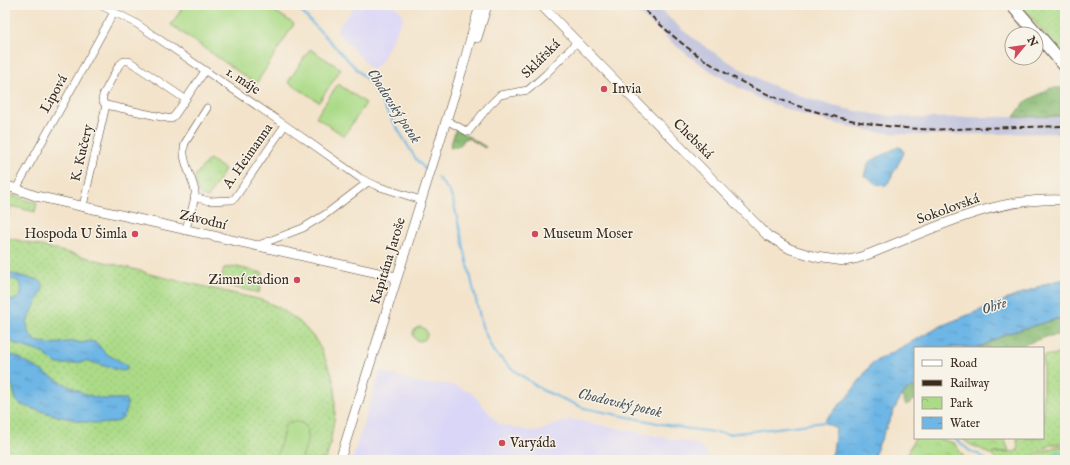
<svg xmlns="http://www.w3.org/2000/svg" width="1070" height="465" font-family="'IM FELL English',serif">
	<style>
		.built { fill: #dad6f7 }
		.railway { fill: #c0c2dd }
		.grass { fill: url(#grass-dots); stroke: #748253 }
		.forest { fill: url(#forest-crowns); stroke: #627249 }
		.park { fill: url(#park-crowns); stroke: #748253 }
		.garden { fill: #acdb88; stroke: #748253 }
		.water { fill: url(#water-ripples); stroke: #547082 }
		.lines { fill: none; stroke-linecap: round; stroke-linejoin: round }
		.stream { stroke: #6db6e5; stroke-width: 2 }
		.minor-casing { stroke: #574638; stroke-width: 8 }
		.tertiary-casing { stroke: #574638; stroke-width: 10 }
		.trunk-casing { stroke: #574638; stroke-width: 14 }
		.minor { stroke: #fff; stroke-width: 7 }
		.tertiary { stroke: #fff; stroke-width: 9 }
		.trunk { stroke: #fff; stroke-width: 12 }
		.rail { stroke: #3b2a1e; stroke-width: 2; stroke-dasharray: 6 3; stroke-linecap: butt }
		.poi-dot { fill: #d1495b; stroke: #f7f3e8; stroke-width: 1.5 }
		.labels { text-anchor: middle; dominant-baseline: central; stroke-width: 3; stroke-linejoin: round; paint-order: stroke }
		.street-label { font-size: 14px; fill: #3b2a1e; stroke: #f7f3e8 }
		.poi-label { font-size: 14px; fill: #3b2a1e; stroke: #f7f3e8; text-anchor: start }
		.water-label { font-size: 15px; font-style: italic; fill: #4a545a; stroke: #f7f3e8 }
	</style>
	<defs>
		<pattern id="grass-dots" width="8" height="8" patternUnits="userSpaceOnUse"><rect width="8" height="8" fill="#acdb88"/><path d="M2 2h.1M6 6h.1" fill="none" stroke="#95bc75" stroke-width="1.8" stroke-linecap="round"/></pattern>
		<pattern id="forest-crowns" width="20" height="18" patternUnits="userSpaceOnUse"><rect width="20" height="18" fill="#89bb74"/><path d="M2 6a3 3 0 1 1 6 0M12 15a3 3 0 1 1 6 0" fill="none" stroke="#71985f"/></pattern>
		<pattern id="park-crowns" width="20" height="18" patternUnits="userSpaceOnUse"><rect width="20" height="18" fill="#acdb88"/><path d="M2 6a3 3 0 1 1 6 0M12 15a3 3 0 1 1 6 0" fill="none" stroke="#95bc75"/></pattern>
		<pattern id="water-ripples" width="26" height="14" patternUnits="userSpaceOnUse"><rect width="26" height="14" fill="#6db6e5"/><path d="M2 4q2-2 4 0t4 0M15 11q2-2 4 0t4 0" fill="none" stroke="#5b94b9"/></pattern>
	</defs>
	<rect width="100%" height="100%" fill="#f7f3e8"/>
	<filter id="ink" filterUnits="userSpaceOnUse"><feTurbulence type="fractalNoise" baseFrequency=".025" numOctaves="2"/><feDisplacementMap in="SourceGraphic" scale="8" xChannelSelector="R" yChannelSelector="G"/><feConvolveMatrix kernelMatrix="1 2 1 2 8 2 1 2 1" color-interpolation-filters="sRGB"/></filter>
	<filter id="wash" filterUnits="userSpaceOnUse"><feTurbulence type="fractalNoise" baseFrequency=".012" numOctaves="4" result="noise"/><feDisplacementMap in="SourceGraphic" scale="16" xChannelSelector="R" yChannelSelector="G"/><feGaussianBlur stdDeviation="0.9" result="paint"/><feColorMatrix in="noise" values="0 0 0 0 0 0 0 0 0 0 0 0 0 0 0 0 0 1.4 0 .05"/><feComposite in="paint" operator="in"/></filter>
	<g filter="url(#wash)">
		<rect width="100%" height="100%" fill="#f3e3ca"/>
		<!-- built -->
		<path class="built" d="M356 5H393L403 13 401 15 403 18 382 60 372 70 336 30Z
			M380 371 423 384H447L456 386 467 391 472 393 500 425 536 432 570 419 692 443 701 447 712 460H352Z"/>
		<!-- railway -->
		<path class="railway" d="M630 5H655L685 32 707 48 739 68 769 84 809 99 841 108 879 115 921 118 1065 116V133L921 135 876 132 837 124 803 115 762 100 730 83 697 62 675 45Z"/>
		<!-- grass -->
		<path class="grass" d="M1020 5H1065V58Z
			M5 193 37 203 35 212 11 206 8 217 5 216Z
			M5 237 145 272V273L262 300 280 308 301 323 315 339 321 349 332 375 335 388V414L330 445 326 460H5Z
			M237 267 263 273 259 293 220 284 224 268Z
			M1065 353V443L1051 445 1026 460H996L990 454 1018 451 1017 438H1043V356Z
			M1058 446H1065V460H1030L1045 451Z"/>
		<!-- forest -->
		<path class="forest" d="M1050 88H1065V116L1014 117 1024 103Z
			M456 129 486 147 485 148 468 138 464 139C462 145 457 149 450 147Z
			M1065 318V334L1049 336 1014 348H978L1006 334 1057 319Z
			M915 386V400L906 405 901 395Z"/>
		<!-- park -->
		<path class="park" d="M209 159 225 169 208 198C196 196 197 188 194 177Z
			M915 437V438H936L954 443 966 460H905Z
			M961 438H1004L1009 451 989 454 981 449 971 445Z"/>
		<!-- garden -->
		<path class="garden" d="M184 5H266L294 24 256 84 171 25Z
			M310 49 341 69 319 102 288 82Z
			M338 84 366 103 344 136 316 117Z
			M413 334a7 7 0 1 1 14 0a7 7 0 1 1-14 0Z
			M289 422C317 419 307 443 301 460H276L285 426Z"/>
		<!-- water -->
		<path class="water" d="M898 147 902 148 904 153 888 183 884 186 877 184 864 176 867 166 869 162Z
			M5 272 38 280C42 282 43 284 43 289L27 322 28 331 35 341 52 344 74 341 81 343 90 341 97 343 105 353 127 365V370L122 371 87 361 69 364H57L43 353 13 343 8 337 5 330V298C28 308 26 271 5 281Z
			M1065 279V318L1057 319 1006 334 978 348H915V386L901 395 872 460H829L833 452 836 428 823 422 849 395 872 363 943 325 1048 283Z
			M14 355 59 381 87 395 103 399H125C130 404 126 411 124 417 108 435 42 411 21 405L16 400 9 374 5 367V360L7 358Z"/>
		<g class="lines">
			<!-- stream -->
			<path class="stream" d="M295 5 369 82 416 159 425 169
				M437 177 449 191 453 200 482 326 493 351 511 368 542 390 584 408 682 428 729 434 825 422
				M954 438 970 451 980 455 986 460
				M1047 460 1057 453H1065"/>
		</g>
	</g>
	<g filter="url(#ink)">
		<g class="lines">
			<!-- minor casing -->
			<g class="minor-casing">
				<path id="minor" d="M100 5 134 22 285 125 360 178 377 186 421 200
					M185 99 129 61H124L119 65 103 95C102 100 102 102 106 105L171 119 175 115 205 71
					M446 120 468 132 488 107 500 95 528 90 546 74 577 42
					M16 189 114 12
					M194 197 209 201 232 200 235 198 285 125
					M83 206 106 105
					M185 231C188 222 196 199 195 191 192 176 180 158 185 143L207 108
					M256 246 303 228 326 214 368 182"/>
			</g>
			<!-- tertiary casing -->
			<g class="tertiary-casing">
				<path id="tertiary" d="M541 5 768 236 790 249 816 257 844 261 858 258 872 253C935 228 996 196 1065 200
					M477 38 487 5
					M5 185 36 196 396 277
					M340 460 462 70 480 5"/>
			</g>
			<!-- trunk casing -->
			<g class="trunk-casing">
				<path id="trunk" d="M1012 5 1065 66"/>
			</g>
			<!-- minor -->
			<use href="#minor" class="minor"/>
			<!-- tertiary -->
			<use href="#tertiary" class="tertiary"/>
			<!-- trunk -->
			<use href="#trunk" class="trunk"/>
			<!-- rail -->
			<path class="rail" d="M639 5C659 23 679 43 702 58 768 103 840 124 920 129 939 130 958 129 977 128 1007 127 1036 127 1065 126"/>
		</g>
	</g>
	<!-- markers -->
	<g class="poi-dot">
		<circle cx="604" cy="89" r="4"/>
		<circle cx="135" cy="234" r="4"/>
		<circle cx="535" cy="234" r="4"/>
		<circle cx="297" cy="280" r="4"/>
		<circle cx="502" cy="443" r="4"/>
	</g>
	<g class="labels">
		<!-- street labels -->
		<g class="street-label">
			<text transform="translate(541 59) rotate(-45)">Sklářská</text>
			<text transform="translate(243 81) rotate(34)">1. máje</text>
			<text transform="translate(54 94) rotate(-61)">Lipová</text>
			<text transform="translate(693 139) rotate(45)">Chebská</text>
			<text transform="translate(82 153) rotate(-77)">K. Kučery</text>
			<text transform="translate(248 156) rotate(-55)">A. Heimanna</text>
			<text transform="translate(948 209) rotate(-20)">Sokolovská</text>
			<text transform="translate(203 220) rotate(13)">Závodní</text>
			<text transform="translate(388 261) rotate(-73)">Kapitána Jaroše</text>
		</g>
		<!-- poi labels -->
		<g class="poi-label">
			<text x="612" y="89">Invia</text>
			<text x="127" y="234" text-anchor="end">Hospoda U Šimla</text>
			<text x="543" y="234">Museum Moser</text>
			<text x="289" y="280" text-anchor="end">Zimní stadion</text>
			<text x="510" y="443">Varyáda</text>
		</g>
		<!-- water labels -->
		<g class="water-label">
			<text transform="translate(394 106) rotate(57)">Chodovský potok</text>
			<text transform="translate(994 306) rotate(-18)">Ohře</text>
			<text transform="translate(620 403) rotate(13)">Chodovský potok</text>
		</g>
	</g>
	<!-- margin -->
	<rect width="1070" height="465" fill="none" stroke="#f7f3e8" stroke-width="20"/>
	<!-- legend -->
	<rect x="914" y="347" width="130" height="92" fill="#f7f3e8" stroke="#aca397"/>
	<rect x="922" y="360" width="20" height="6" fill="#ffffff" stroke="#aca397"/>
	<text x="950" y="367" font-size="12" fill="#3b2a1e">Road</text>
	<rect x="922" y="380" width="20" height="6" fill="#3b2a1e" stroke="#aca397"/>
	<text x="950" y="387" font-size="12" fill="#3b2a1e">Railway</text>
	<rect x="922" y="397" width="20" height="12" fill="url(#park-crowns)" stroke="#aca397"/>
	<text x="950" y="407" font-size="12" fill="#3b2a1e">Park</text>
	<rect x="922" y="417" width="20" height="12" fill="url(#water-ripples)" stroke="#aca397"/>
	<text x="950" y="427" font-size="12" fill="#3b2a1e">Water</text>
	<!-- north arrow -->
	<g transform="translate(1024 46) rotate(61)"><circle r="19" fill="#f7f3e8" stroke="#aca397"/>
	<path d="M0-3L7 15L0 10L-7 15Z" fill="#d1495b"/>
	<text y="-6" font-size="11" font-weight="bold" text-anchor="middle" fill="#3b2a1e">N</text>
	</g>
</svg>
